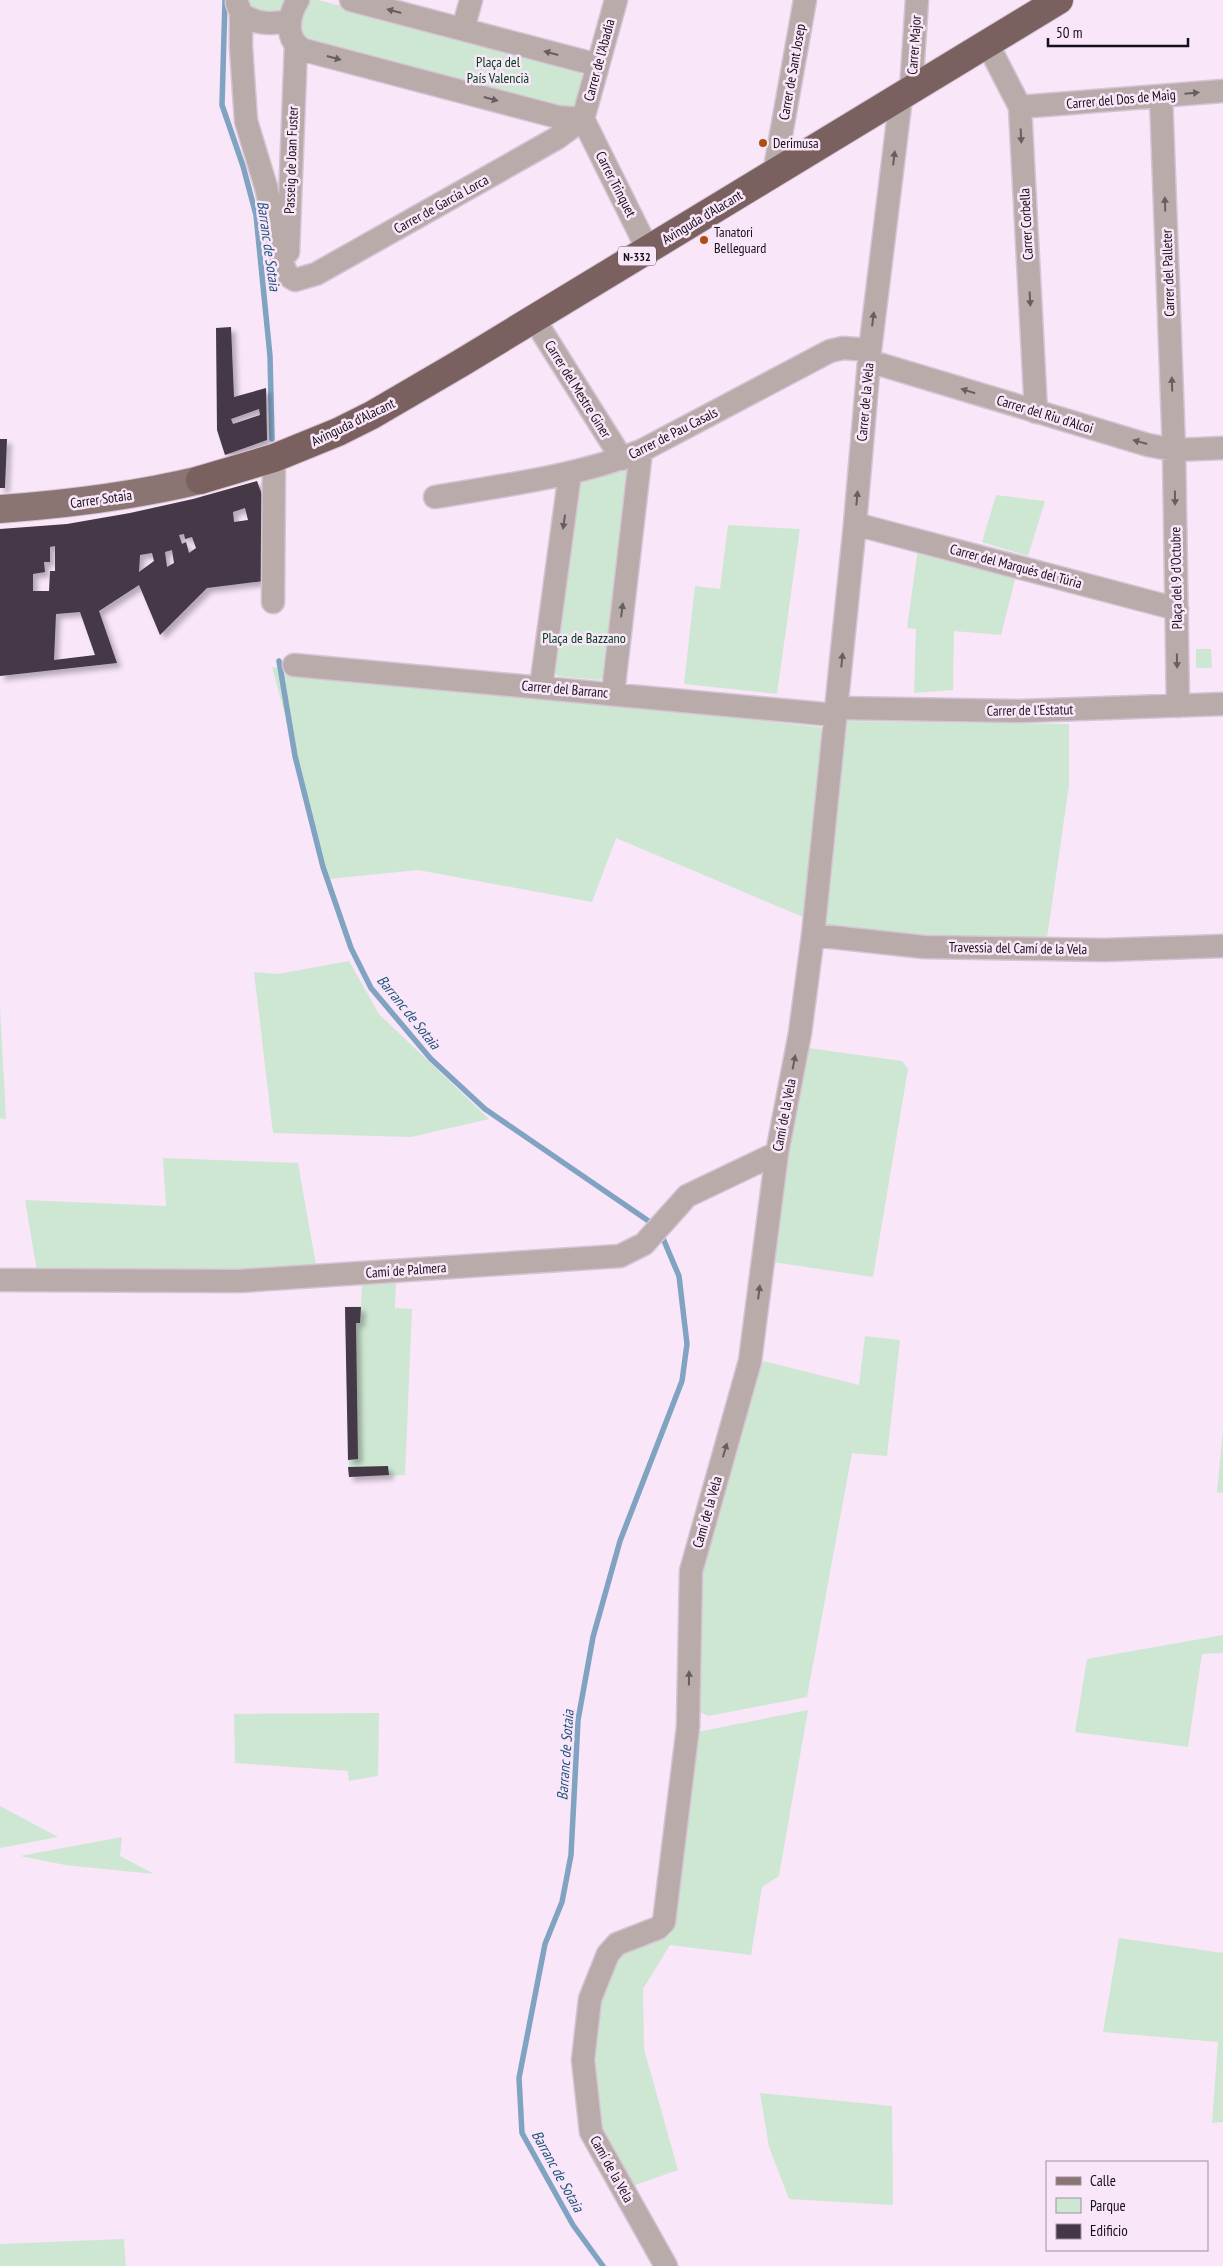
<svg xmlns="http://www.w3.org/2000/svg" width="1223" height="2266" font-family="'PT Sans Narrow',sans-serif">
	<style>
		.green { fill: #cee7d3 }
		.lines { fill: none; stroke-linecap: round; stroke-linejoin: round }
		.stream { stroke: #80a3c2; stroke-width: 5.5 }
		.building { fill: #453746; fill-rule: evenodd; filter: url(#shadow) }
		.minor-casing { stroke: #d5c4d5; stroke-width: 25 }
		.major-casing { stroke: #d5c4d5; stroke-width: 30 }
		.highway-casing { stroke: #d5c4d5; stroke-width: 30 }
		.minor { stroke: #b8abaa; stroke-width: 22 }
		.major { stroke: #8b7573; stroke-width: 28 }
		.highway { stroke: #7a615f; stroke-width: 28 }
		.oneway { fill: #675e60 }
		.poi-dot { fill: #af4c12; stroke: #f9e6f9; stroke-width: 2 }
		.labels { text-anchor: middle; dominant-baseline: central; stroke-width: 5; stroke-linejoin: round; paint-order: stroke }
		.shield { fill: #f9e6f9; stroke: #5a505b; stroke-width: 1 }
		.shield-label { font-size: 12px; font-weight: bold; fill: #161017 }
		.street-label { font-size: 14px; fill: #161017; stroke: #f9e6f9 }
		.park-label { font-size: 14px; fill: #00401a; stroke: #f9e6f9 }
		.poi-label { font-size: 14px; fill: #161017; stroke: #f9e6f9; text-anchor: start }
		.water-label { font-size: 15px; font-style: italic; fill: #1e537d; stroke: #f9e6f9 }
	</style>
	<defs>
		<filter id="shadow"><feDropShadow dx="4.5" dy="4.5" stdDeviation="2.5" flood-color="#0004"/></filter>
	</defs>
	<rect width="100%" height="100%" fill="#f9e6f9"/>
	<!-- green -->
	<path class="green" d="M246 0H285L278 12H257Z
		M307 0H318L575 66 584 77 576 108 570 111 304 43 297 16Z
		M624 471H628L606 677 598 680 557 676 554 672 577 484 585 477Z
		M996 495 1045 501 1028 556 982 542Z
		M728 525 800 529 777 694 684 684 695 586 720 589Z
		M918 548 1016 576 1001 635 954 631 953 690 914 693 916 629 907 628Z
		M1196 649H1211L1212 668H1196Z
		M272 667 827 728 803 917 616 838 592 902 418 870 329 879Z
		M841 721 1069 724V785L1046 945 823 931Z
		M349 961 379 1014 489 1119 411 1137 273 1133 254 972 278 974Z
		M0 1007 6 1119 0 1118Z
		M801 1047 902 1061 908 1069 873 1277 766 1261Z
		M163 1158 298 1163 317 1271 38 1277 25 1200 166 1206Z
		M396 1281 395 1308 412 1309 405 1475 349 1477 345 1307 361 1306 362 1283Z
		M865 1336 900 1340 887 1456 852 1453 807 1697 708 1716 694 1709V1583L708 1523 763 1361 859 1385Z
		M1223 1431V1493L1217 1492Z
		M1223 1635V1653L1202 1654 1188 1747 1075 1732 1087 1659Z
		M808 1710 779 1876 762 1887 751 1955 670 1945 643 1989 644 2049 678 2170 621 2190 597 2121 589 2042 595 1995 623 1949 646 1940 671 1934 692 1733Z
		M379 1713 378 1776 349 1781 348 1771 235 1763 234 1714Z
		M0 1806 58 1837 0 1848Z
		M122 1837 120 1856 154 1874 65 1865 20 1856Z
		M1119 1938 1223 1953V2122L1212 2123 1218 2042 1103 2032Z
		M760 2093 892 2106 893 2205 789 2199 769 2147Z
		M124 2239 126 2266H0V2244Z"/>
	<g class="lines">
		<!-- stream -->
		<path class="stream" d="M225 0 222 105 243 166 256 215 270 356 272 439
			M279 661 295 756 323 867 351 948 371 988 431 1059 485 1109 650 1222
			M603 2266 573 2225 522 2133 519 2078 545 1944 562 1902 571 1855 578 1720 593 1637 620 1541 682 1381 687 1344 679 1276 662 1236"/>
	</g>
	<!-- building -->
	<path class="building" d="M231 327 234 397 266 388 267 440 225 455 217 430 216 328ZM259 409 260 415 233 424 231 419Z
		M0 439H7L5 488H0Z
		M257 481 265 503 264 581 207 588 160 635 139 585 99 611 117 663 0 676V529L67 524 130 513 193 499ZM245 508 248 520 234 522 233 512ZM184 534 185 539 192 537 196 548 189 553 186 542 182 544 179 535ZM55 546V571H50L49 591H33V574L45 572 44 562H50V547ZM172 550 174 563 167 567 165 552ZM152 553 154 561 139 572 140 555ZM80 612 95 655 54 660 56 614Z
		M345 1307H361L360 1323H356L358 1459 348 1460Z
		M388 1466 389 1475 349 1477 348 1467Z"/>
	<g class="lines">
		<!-- minor casing -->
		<g class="minor-casing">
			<path id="minor" d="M298 0C288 16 284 40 304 50L558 117 583 119
				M351 0 598 65
				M237 3 241 13C255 25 273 24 290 21
				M241 13V47L246 121 266 187 282 262 287 275 295 280 316 274 557 138 583 119
				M463 29 471 0
				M987 43 1020 107 1036 412
				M911 90 917 0
				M1161 96 1174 450 1178 706
				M1020 107 1223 91
				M583 119 648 250
				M583 119 616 0
				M774 174 805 0
				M288 252 296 45
				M534 319 622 459
				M869 361 1148 445 1174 450 1223 448
				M435 497C504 485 575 477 641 451L830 351 843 348 870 350
				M855 524 1177 609
				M273 602 274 458
				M294 665 835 715
				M541 687 570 473
				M613 693 641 451
				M837 708 1021 711 1223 704
				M813 935 924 947 1104 950 1223 946
				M0 1280 239 1281 620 1256 644 1244 687 1196 777 1153
				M666 2266 591 2132 583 2060 590 1999 608 1954 617 1944 658 1928 664 1922 688 1727 691 1571 750 1361 777 1153 800 1033 813 935 855 524 870 350 901 97"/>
		</g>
		<!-- major casing -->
		<g class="major-casing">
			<path id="major" d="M0 509C68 504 134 496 200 480"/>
		</g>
		<!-- highway casing -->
		<g class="highway-casing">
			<path id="highway" d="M200 480 274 458 338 432 372 415 461 363 1059 0"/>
		</g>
		<!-- minor -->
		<use href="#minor" class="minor"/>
		<!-- major -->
		<use href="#major" class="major"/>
		<!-- highway -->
		<use href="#highway" class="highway"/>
	</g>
	<!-- one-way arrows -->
	<defs><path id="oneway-solid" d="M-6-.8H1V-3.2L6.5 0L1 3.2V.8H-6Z" transform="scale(1.25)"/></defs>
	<g class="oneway">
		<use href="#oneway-solid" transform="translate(394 11) rotate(-165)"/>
		<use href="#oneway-solid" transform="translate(551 53) rotate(-165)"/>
		<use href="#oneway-solid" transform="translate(334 58) rotate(15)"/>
		<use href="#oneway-solid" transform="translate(1192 93) rotate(-5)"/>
		<use href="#oneway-solid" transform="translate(491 99) rotate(15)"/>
		<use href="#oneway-solid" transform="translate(1021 136) rotate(87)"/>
		<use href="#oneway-solid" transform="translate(894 158) rotate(-83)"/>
		<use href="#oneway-solid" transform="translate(1165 204) rotate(-92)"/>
		<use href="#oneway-solid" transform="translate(1030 299) rotate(87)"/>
		<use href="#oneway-solid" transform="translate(873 319) rotate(-83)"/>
		<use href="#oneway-solid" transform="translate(1172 384) rotate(-92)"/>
		<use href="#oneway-solid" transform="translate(968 391) rotate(-163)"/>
		<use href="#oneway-solid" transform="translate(1140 442) rotate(-164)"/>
		<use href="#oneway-solid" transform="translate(857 498) rotate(-85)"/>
		<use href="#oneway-solid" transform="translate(1175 498) rotate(89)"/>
		<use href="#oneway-solid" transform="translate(564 522) rotate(98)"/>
		<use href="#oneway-solid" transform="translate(622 610) rotate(-83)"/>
		<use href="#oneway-solid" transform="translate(842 660) rotate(-84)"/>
		<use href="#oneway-solid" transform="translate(1177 661) rotate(89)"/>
		<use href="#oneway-solid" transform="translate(794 1062) rotate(-79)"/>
		<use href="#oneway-solid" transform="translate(759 1292) rotate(-83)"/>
		<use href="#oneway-solid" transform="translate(725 1450) rotate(-74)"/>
		<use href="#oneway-solid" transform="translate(689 1678) rotate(-89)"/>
	</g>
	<!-- markers -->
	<g class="poi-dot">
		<circle cx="763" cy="143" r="5"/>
		<circle cx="704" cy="240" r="5"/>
	</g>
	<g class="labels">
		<!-- shield labels -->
		<rect class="shield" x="618" y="246.5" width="38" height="19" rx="4"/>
		<g class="shield-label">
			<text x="637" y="256">N-332</text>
		</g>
		<!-- street labels -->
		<g class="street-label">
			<text transform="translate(914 45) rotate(-86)">Carrer Major</text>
			<text transform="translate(599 60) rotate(-75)">Carrer de l'Abadia</text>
			<text transform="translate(792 72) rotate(-80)">Carrer de Sant Josep</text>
			<text transform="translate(1121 99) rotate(-5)">Carrer del Dos de Maig</text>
			<text transform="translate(291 160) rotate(-88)">Passeig de Joan Fuster</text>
			<text transform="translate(616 184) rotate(63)">Carrer Trinquet</text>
			<text transform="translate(441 204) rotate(-29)">Carrer de García Lorca</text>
			<text transform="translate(702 217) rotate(-31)">Avinguda d'Alacant</text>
			<text transform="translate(1026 224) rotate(-93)">Carrer Corbella</text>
			<text transform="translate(1168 273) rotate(-92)">Carrer del Palleter</text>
			<text transform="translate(578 389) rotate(58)">Carrer del Mestre Giner</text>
			<text transform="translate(865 402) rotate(-85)">Carrer de la Vela</text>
			<text transform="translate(1045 414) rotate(17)">Carrer del Riu d'Alcoi</text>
			<text transform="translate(353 422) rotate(-26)">Avinguda d'Alacant</text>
			<text transform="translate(673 433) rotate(-27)">Carrer de Pau Casals</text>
			<text transform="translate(101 499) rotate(-8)">Carrer Sotaia</text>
			<text transform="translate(1016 566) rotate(15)">Carrer del Marqués del Túria</text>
			<text transform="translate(1176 578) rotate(-91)">Plaça del 9 d'Octubre</text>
			<text transform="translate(565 689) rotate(5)">Carrer del Barranc</text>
			<text transform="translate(1030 710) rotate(-1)">Carrer de l'Estatut</text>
			<text transform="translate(1018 948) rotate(1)">Travessia del Camí de la Vela</text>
			<text transform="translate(784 1115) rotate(-79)">Camí de la Vela</text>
			<text transform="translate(406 1270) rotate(-4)">Camí de Palmera</text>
			<text transform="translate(707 1512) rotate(-74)">Camí de la Vela</text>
			<text transform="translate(612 2169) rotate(61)">Camí de la Vela</text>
		</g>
		<!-- park labels -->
		<g class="park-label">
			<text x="498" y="62">Plaça del<tspan x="498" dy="16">País Valencià</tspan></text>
			<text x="584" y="638">Plaça de Bazzano</text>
		</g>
		<!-- poi labels -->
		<g class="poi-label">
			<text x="773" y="143">Derimusa</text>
			<text x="714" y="232">Tanatori<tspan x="714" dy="16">Belleguard</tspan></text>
		</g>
		<!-- water labels -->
		<g class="water-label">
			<text transform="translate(269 246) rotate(82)">Barranc de Sotaia</text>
			<text transform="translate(409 1012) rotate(51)">Barranc de Sotaia</text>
			<text transform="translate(565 1755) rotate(-86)">Barranc de Sotaia</text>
			<text transform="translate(558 2171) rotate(61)">Barranc de Sotaia</text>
		</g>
	</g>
	<!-- legend -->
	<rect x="1046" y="2161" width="162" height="90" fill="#f9e6f9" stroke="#9e909f"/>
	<rect x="1056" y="2177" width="25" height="8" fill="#8b7573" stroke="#9e909f"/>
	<text x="1090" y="2186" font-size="15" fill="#161017">Calle</text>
	<rect x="1056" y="2198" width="25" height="15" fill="#cee7d3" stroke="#9e909f"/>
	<text x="1090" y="2211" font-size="15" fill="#161017">Parque</text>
	<rect x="1056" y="2224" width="25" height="15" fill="#453746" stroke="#9e909f"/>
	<text x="1090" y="2236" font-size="15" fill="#161017">Edificio</text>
	<!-- scale -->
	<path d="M1048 38v8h140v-8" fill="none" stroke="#161017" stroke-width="2.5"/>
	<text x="1056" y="38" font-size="15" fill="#161017" stroke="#f9e6f9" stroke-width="4" paint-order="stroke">50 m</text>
</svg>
